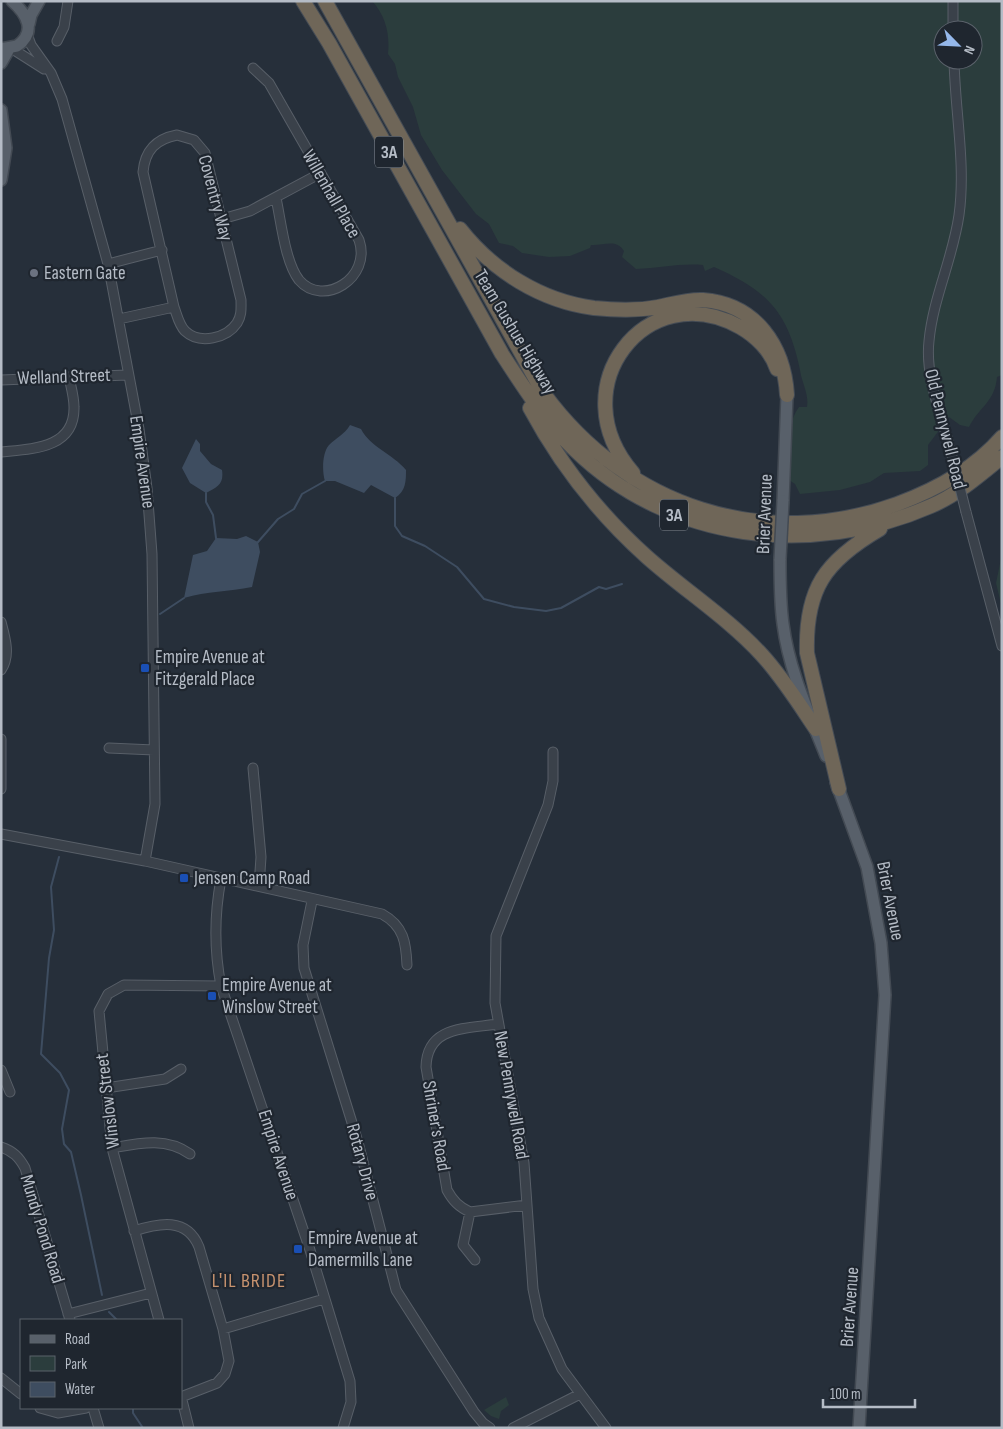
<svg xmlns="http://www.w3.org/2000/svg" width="1003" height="1429" font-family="'Sofia Sans Condensed',sans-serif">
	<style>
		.green { fill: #2b3d3d; fill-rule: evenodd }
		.water { fill: #3e4d60 }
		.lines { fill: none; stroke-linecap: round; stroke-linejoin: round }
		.stream { stroke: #3e4d60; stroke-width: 2 }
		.minor-casing { stroke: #585f68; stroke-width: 11 }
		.major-casing { stroke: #434a53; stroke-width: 14 }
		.highway-casing { stroke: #454c55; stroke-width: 16 }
		.minor { stroke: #3a414a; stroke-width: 9 }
		.major { stroke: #58606a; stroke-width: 11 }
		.highway { stroke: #6f6658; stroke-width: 14 }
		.minor-bridge-casing { stroke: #585f68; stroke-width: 11; stroke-linecap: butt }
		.major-bridge-casing { stroke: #434a53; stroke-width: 14; stroke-linecap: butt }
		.minor-bridge { stroke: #3a414a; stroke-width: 9 }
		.major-bridge { stroke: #58606a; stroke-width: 11 }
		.worship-dot { fill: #6b7280; stroke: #1f262f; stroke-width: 2 }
		.transit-dot { fill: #1a4fb4; stroke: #1f262f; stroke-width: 2 }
		.labels { text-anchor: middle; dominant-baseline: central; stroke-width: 4.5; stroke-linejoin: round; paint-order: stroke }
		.shield { fill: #1f262f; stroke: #888f99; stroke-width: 1 }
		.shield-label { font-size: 18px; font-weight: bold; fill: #b5bcc6 }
		.street-label { font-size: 19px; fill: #b5bcc6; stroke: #1f262f }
		.poi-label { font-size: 19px; fill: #b5bcc6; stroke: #1f262f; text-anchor: start }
		.neighbourhood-label { font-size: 20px; letter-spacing: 1px; fill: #c7936f; stroke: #1f262f }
	</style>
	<rect width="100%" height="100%" fill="#262f3a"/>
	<!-- green -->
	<path class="green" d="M372 1H1002V375L997 377C995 402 979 407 969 427L960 425 949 417 928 445V465L920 471 884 473 870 482 840 490 800 494 795 484 789 480C789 456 784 428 799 407H807C809 393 802 384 800 370 788 312 768 291 714 267L705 271 703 265C681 263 659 268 636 269L622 257 624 251C616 238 603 246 591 245L590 248 570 256 549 257 522 253 513 246 499 243 489 224 476 214 442 170 421 135 413 107 398 77 395 64 388 54C390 35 386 16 372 1ZM943 30H973V60H943Z
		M1002 554V608L996 583Z
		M506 1397 509 1405 501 1411 499 1419 491 1416 484 1410Z"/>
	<!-- water -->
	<path class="water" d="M350 425 361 429C370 447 393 454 406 470 406 481 406 491 395 498L371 485 364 493 335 481H325C322 472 322 453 329 445 337 437 344 435 350 425Z
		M196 439 200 444V451L211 464 222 470C224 484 218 487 206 493L190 483 182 468Z
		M246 536 258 542 260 552 252 587C229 592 207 591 184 598L193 555 207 551 216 538 237 539Z"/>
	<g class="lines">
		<!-- stream -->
		<path class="stream" d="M206 493V502L213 515 216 538
			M395 498V526L402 536 425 546 457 567 484 599 514 607 546 611 561 608 599 587 606 589 622 584
			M258 542 278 519 294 509 302 494 325 481
			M160 614 184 598
			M59 857 51 887 54 930 49 958 41 1054 60 1073 69 1090 62 1129 64 1144 71 1152 81 1195 102 1295
			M109 1312 117 1320
			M133 1408V1413L143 1428"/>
		<!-- minor casing -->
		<g class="minor-casing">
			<path id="minor" d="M953 30V1
				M27 34 31 45 51 73 62 99 108 264 139 429 147 488 152 554 155 804 145 861
				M57 41 64 27 68 1
				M11 48 44 69
				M253 68 269 83 359 240C372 278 323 308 299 280 285 262 281 221 276 198
				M177 135 194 140 205 153 241 300C241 308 242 315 237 323 227 338 200 345 185 331 179 325 177 315 174 307L143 172C145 150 156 139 177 135Z
				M222 219 250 211 319 174
				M108 264 162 250
				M119 319 174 307
				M1 380 127 375
				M950 448C941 414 925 376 929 341 933 298 953 258 959 215 966 165 955 111 954 60
				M1 452C31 449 75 449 74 407 74 397 71 387 69 377
				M966 512 1002 646
				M1 622C5 637 11 656 1 670
				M1 739V789
				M109 748 154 750
				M553 752V781L548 805 496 936 495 1003 524 1163 533 1289 539 1318 562 1369 606 1428
				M253 768 261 857 259 886
				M1 834 145 861 382 914C404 926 406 943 407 965
				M221 879C214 916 214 950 221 986L310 1250 350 1381 351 1402 343 1428
				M312 901 303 945 304 968 358 1142 396 1290 474 1412 483 1423 490 1428
				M498 1024C465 1029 427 1026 426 1067L447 1190C453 1201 459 1207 470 1212L527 1205
				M1 1070 10 1092
				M106 1088 165 1079 181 1069
				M1 1147C13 1151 19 1157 25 1168L70 1320
				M112 1148C140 1143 166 1137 190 1154
				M470 1212 463 1245 475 1260
				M134 1231C159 1223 187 1217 199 1247L223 1329 229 1361 225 1374 217 1383 181 1397
				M68 1314 151 1293
				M159 1320 112 1148 99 1011 108 994 124 985 221 986
				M223 1329 324 1299
				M1 1378 21 1394
				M181 1396 189 1428
				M40 1408 58 1413 86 1408
				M93 1408 99 1428
				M513 1428 580 1394"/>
		</g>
		<!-- major casing -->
		<g class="major-casing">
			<path id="major" d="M29 24 31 15 39 1
				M1 49 17 46C37 32 27 14 12 1
				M1 63 9 49
				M1 110 6 148 1 180
				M783 501 787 395
				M780 559C780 581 780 603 783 624 789 671 809 713 826 756
				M836 782 867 867 881 943 885 995 859 1428"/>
		</g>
		<!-- highway casing -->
		<g class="highway-casing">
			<path id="highway" d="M303 1 329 43 502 354C524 388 546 422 575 450 670 542 812 558 931 506 957 495 980 475 1002 457
				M325 1 544 394C627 507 764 552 897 504 935 490 975 468 1002 437
				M460 229C493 271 541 301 594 308 615 310 637 311 658 307 673 304 687 299 703 300 756 304 784 346 787 395
				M530 408C560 464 599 514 647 557 684 590 728 618 762 655 783 678 799 704 816 729
				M633 473C559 388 646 275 740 327 756 336 771 351 777 369
				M839 789 807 653C805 589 825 561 880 529"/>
		</g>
		<!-- minor -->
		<use href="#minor" class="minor"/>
		<!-- major -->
		<use href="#major" class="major"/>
		<!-- highway -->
		<use href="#highway" class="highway"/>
		<!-- minor-bridge casing -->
		<g class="minor-bridge-casing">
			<path id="minor-bridge" d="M950 448 966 512"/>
		</g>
		<!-- major-bridge casing -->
		<g class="major-bridge-casing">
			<path id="major-bridge" d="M780 559 783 501"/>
		</g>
		<!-- minor-bridge -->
		<use href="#minor-bridge" class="minor-bridge"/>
		<!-- major-bridge -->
		<use href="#major-bridge" class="major-bridge"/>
	</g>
	<!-- markers -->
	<circle class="worship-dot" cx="34" cy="273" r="5"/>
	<g class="transit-dot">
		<rect x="140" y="663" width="10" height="10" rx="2.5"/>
		<rect x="179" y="873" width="10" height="10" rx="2.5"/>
		<rect x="207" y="991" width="10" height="10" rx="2.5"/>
		<rect x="293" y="1244" width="10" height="10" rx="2.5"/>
	</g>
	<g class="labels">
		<!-- shield labels -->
		<g class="shield">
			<rect x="375" y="136.5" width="28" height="31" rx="4"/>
			<rect x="660" y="499.5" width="28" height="31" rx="4"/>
		</g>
		<g class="shield-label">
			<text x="389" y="152">3A</text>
			<text x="674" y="515">3A</text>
		</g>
		<!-- street labels -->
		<g class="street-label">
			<text transform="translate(331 194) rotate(60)">Willenhall Place</text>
			<text transform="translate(215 198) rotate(75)">Coventry Way</text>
			<text transform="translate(515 332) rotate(59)">Team Gushue Highway</text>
			<text transform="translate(64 377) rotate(-2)">Welland Street</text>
			<text transform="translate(945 429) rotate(76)">Old Pennywell Road</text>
			<text transform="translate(142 462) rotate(82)">Empire Avenue</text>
			<text transform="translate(765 514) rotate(-88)">Brier Avenue</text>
			<text transform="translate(890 901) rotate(79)">Brier Avenue</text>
			<text transform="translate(511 1095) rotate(80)">New Pennywell Road</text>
			<text transform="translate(108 1101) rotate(-97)">Winslow Street</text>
			<text transform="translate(436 1126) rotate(80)">Shriner's Road</text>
			<text transform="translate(278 1155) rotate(72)">Empire Avenue</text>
			<text transform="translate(362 1162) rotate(75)">Rotary Drive</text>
			<text transform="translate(42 1229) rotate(73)">Mundy Pond Road</text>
			<text transform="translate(850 1307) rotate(-86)">Brier Avenue</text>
		</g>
		<!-- poi labels -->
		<g class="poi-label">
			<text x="44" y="273">Eastern Gate</text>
			<text x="155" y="657">Empire Avenue at<tspan x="155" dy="22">Fitzgerald Place</tspan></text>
			<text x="194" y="878">Jensen Camp Road</text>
			<text x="222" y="985">Empire Avenue at<tspan x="222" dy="22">Winslow Street</tspan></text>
			<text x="308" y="1238">Empire Avenue at<tspan x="308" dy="22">Damermills Lane</tspan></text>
		</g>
		<!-- neighbourhood labels -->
		<g class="neighbourhood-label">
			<text x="249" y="1281">L'IL BRIDE</text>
		</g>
	</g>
	<!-- border -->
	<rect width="1003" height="1429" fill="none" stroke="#b5bcc6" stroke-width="5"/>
	<!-- legend -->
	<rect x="20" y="1319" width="162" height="90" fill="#1f262f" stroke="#5b626b"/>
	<rect x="30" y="1335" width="25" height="8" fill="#58606a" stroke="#5b626b"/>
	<text x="65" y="1344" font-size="15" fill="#b5bcc6">Road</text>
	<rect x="30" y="1356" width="25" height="15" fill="#2b3d3d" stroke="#5b626b"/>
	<text x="65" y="1369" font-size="15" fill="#b5bcc6">Park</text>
	<rect x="30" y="1382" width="25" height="15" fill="#3e4d60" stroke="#5b626b"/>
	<text x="65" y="1394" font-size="15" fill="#b5bcc6">Water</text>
	<!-- north arrow -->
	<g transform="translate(958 45) rotate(114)"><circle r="24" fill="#1f262f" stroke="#5b626b"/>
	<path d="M0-4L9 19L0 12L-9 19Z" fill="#95b8eb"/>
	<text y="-8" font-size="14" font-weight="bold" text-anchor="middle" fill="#b5bcc6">N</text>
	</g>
	<!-- scale -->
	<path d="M823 1399v8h92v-8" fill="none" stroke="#b5bcc6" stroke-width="2.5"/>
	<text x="830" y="1399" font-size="15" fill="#b5bcc6" stroke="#1f262f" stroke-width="4" paint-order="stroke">100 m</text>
</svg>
